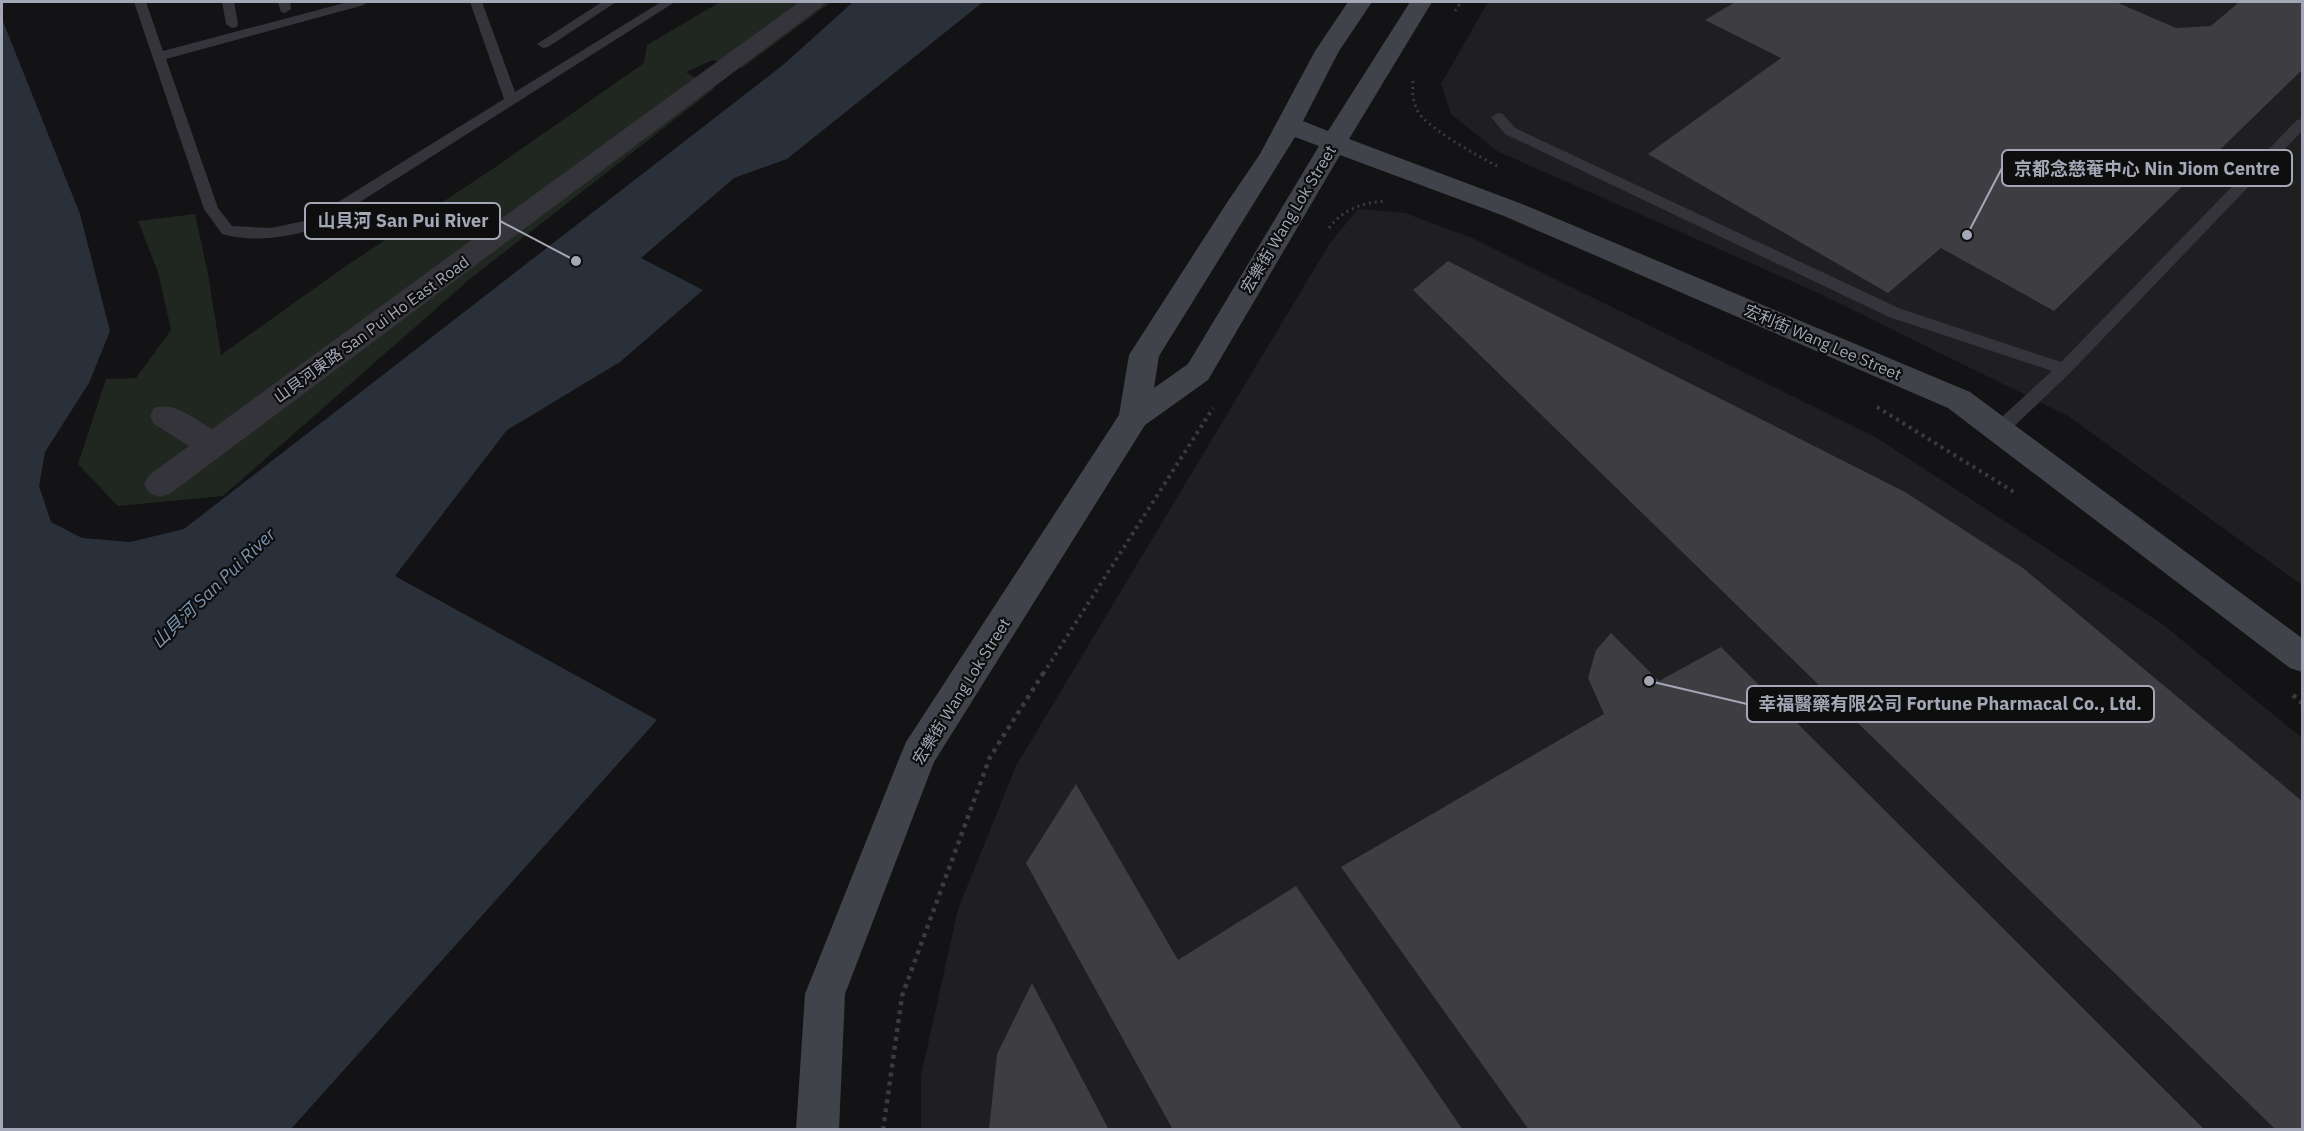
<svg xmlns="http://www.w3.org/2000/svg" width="2304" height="1131" font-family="'IBM Plex Sans','Noto Sans TC',sans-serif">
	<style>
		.built { fill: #1f1f22 }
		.green { fill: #1f2720 }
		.water { fill: #293039 }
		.building { fill: #3d3d42 }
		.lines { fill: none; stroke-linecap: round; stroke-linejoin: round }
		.path-far2 { stroke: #3a3b41; stroke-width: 3; stroke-dasharray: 2 4; stroke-linecap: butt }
		.path-far1 { stroke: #3a3b41; stroke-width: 4; stroke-dasharray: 3 4.5; stroke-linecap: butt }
		.path { stroke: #3a3b41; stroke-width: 4.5; stroke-dasharray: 4 5; stroke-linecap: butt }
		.lane { fill: #34343a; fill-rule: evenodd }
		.street { fill: #34343a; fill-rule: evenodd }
		.secondary { fill: #41434a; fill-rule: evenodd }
		.labels { text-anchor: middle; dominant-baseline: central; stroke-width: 4.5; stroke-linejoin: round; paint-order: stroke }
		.street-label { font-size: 16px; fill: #a4a8b6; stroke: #0e0e0f }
		.water-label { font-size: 18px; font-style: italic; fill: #7994b3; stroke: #0e0e0f }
		.leader { fill: none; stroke: #a4a8b6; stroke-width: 2 }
		.callout-dot { fill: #a4a8b6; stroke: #0e0e0f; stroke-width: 2 }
		.callout { fill: #0e0e0f; stroke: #a4a8b6; stroke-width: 2 }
		.callout-label { font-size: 18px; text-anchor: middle; font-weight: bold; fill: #a4a8b6 }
	</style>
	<rect width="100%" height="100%" fill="#131315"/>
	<!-- built -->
	<path class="built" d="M1488 2H2302V585L2068 416 1816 292 1497 151 1451 114 1441 84Z
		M1358 209 1405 213 1472 238 1877 438 2161 623 2302 738V1129L921 1130V1076L958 909 1016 766 1330 243Z"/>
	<!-- green -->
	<path class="green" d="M720 2H831L742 68 713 60 686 72 714 89 471 278 223 496 118 506 78 464 106 379 136 378 171 330 158 272 138 221 195 214 208 274 221 355 346 266 497 166 644 63 647 45Z"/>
	<!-- water -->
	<path class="water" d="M853 2H983L787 159 734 178 641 258 703 290 620 362 507 430 395 576 657 720 291 1129H2V19L80 214 110 331 89 383 45 452 39 486 51 522 82 538 130 542 184 529 783 65Z"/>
	<!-- building -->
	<path class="building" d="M1735 2H2116L2176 28 2211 26 2239 2H2302V70L2054 311 1941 248 1888 293 1648 154 1781 58 1705 20Z
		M1448 261 1905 492 2023 568 2302 801V1130H2276L1413 290Z
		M1611 633 1659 681 1721 647 2205 1130H1529L1341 867 1604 714 1588 678 1596 650Z
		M1076 784 1178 960 1296 886 1463 1130H1173L1026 863Z
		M1032 983 1109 1130H989L997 1054Z"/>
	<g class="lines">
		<!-- path-far2 -->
		<path class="path-far2" d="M1455 11 1461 2
			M1413 81C1412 94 1413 107 1422 117 1440 135 1476 155 1499 167
			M1329 228C1343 209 1364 202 1387 201"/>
		<!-- path-far1 -->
		<path class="path-far1" d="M1877 407 2014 492
			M1043 674 1213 408"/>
		<!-- path -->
		<path class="path" d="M2293 695 2302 703
			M883 1130 902 996 990 757 1044 672"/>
		<!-- lane -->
		<path class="lane" d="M134 2H146L163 51 348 2H366L364 5 166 59 218 208 232 226 271 228 309 220 504 99 470 2H482L515 92 661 2H675L319 228C287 237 255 243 222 234L204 209Z
			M222 2H234L238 24 237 27 232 28 226 24Z
			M278 2H290L291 9 285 13 281 12Z
			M602 2H616L548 47 543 48 537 44Z
			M1498 113 1503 114 1515 128 1901 309 2061 362 2297 120 2302 119V131L2070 373 2005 435 1999 436 1993 435 1991 430 1993 425 2052 371 1889 317 1505 134 1491 117Z"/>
		<!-- street -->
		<path class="street" d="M799 2H825L821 7 171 493 160 497 149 493 144 484 149 475 189 446 154 424 150 416 154 408C175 401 194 419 212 429Z"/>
		<!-- secondary -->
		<path class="secondary" d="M1348 2H1372L1339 51 1303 121 1328 131 1410 2H1432L1349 139 1522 204 1970 392 2302 638V672L2290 668 1948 408 1504 216 1340 155 1208 380 1145 425 934 762 845 994 839 1130H796L805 994 901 754 906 742 1119 415 1129 355 1226 204 1260 154 1315 51ZM1295 137 1319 146 1188 364 1154 388 1159 356Z"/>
	</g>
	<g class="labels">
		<!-- street labels -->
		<g class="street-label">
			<text transform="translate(1288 219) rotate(-59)">宏樂街 Wang Lok Street</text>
			<text transform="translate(371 329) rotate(-36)">山貝河東路 San Pui Ho East Road</text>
			<text transform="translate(1823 342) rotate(23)">宏利街 Wang Lee Street</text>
			<text transform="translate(961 691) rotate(-58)">宏樂街 Wang Lok Street</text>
		</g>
		<!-- water labels -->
		<g class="water-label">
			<text transform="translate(213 588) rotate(-44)">山貝河 San Pui River</text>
		</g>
	</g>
	<!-- callouts -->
	<path class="leader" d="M1967 235L2002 168M576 261L500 221M1649 681L1747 704"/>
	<g class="callout-dot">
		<circle cx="1967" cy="235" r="6"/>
		<circle cx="576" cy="261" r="6"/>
		<circle cx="1649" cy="681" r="6"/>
	</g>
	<g class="callout">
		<rect x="2002" y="150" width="290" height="36" rx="6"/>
		<rect x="305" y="203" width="195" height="36" rx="6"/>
		<rect x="1747" y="686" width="407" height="36" rx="6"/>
	</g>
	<g class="callout-label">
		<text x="2147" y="175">京都念慈菴中心 Nin Jiom Centre</text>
		<text x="403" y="227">山貝河 San Pui River</text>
		<text x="1950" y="710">幸福醫藥有限公司 Fortune Pharmacal Co., Ltd.</text>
	</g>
	<!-- border -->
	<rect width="2304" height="1131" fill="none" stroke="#a4a8b6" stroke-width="6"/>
</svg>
